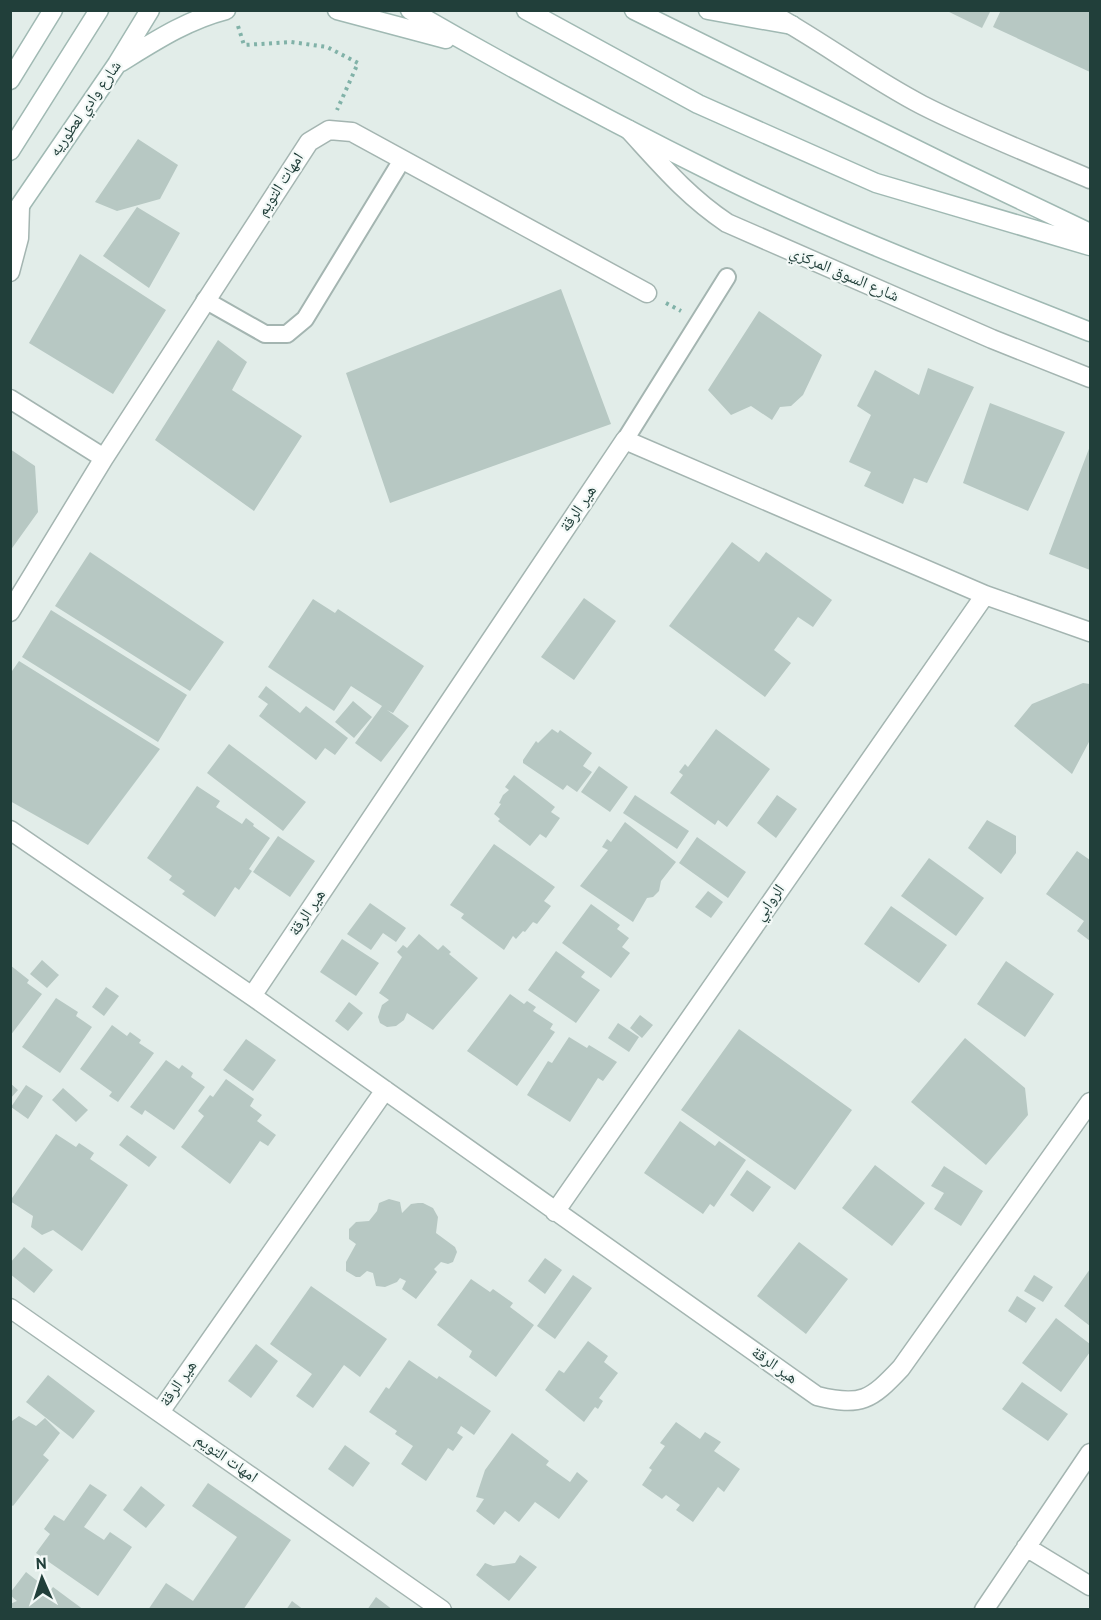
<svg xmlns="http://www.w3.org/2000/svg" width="1101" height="1620" font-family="Overpass,'Noto Naskh Arabic',sans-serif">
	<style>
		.building { fill: #b7c8c3 }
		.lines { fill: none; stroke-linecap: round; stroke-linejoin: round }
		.lane-casing { stroke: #a4b5b1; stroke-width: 20 }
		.street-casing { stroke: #a4b5b1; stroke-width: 21 }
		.secondary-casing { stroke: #a0b9b3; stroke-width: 21 }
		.path { stroke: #81b2a8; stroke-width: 4; stroke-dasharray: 3 4.5; stroke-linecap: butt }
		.lane { stroke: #fff; stroke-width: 16 }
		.street { stroke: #fff; stroke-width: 18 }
		.secondary { stroke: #fff; stroke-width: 18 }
		.labels { text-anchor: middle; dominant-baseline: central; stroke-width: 4.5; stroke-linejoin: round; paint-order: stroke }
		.street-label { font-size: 16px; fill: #213f3a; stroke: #f3f9f7 }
	</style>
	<rect width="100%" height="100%" fill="#e2ede9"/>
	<!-- building -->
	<path class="building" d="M945 10H991L982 28Z
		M1001 10H1090V72L993 27Z
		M138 139 178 165 160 199 117 211 95 202Z
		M137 207 180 233 149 288 103 256Z
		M80 254 166 310 113 394 29 343Z
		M561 289 611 424 390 503 346 373Z
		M759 311 822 355 803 395 791 406 780 407 772 420 751 406 731 415 708 390Z
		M218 340 247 362 232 390 302 436 254 511 155 440Z
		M928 368 974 387 927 483 914 478 903 504 864 486 871 472 849 462 871 415 857 406 875 370 919 395Z
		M990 403 1065 432 1028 511 963 483Z
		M1090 446V570L1049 554Z
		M10 449 35 466 38 512 10 551Z
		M732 542 759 562 766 552 832 600 813 627 798 617 774 650 791 663 765 697 669 626Z
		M90 552 224 642 190 691 55 606Z
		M584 598 616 621 574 680 541 657Z
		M313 599 335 613 338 609 424 666 393 713 387 710 409 726 381 762 355 743 382 706 351 686 334 711 268 667Z
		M51 610 187 695 158 742 22 657Z
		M19 661 160 749 88 845 10 801V674Z
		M1083 683 1090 684V740L1072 774 1014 726 1032 704Z
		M266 686 300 713 306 706 348 738 335 755 325 748 316 760 259 716 268 704 258 697Z
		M353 701 372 717 354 738 335 722Z
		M552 729 558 733 560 730 592 753 583 766 592 772 577 792 567 785 563 790 523 763V760L536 741 538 743Z
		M716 729 770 769 727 827 718 820 715 825 670 793 683 775 679 772 685 764 688 767Z
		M229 744 306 802 283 831 207 773Z
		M599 766 628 787 610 812 581 792Z
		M514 775 555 807 551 812 560 818 546 838 540 834 530 846 498 821 500 819 494 814 501 804 499 803 503 795 509 790 505 787Z
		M197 786 220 801 216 807 242 824 246 818 254 824 253 826 270 838 249 869 252 871 239 890 235 887 215 917 182 894 185 891 169 880 172 876 147 858Z
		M635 795 689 831 677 849 623 813Z
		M777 795 797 809 776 838 757 823Z
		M987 820 1016 836V853L1001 874 968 848Z
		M625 822 676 862 661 881 659 891 653 897 647 898 633 922 580 886 608 850 602 847 607 839 611 842Z
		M278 836 315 861 290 897 253 872Z
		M697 837 746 872 728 898 679 863Z
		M494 844 555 887 544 901 551 906 537 924 533 922 525 932 523 931 516 939 513 936 504 950 461 918 464 914 450 905Z
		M1077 851 1090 860V941L1077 931 1084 921 1046 894Z
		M929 858 984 898 956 936 901 896Z
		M708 891 723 902 711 918 695 907Z
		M370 903 406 928 396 942 383 933 371 950 347 934Z
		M591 904 620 925 617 929 629 938 622 947 630 953 611 978 562 943Z
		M891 906 947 945 919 983 864 944Z
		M419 934 438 950 443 945 451 952 449 954 478 978 433 1030 407 1013 404 1020 396 1026 387 1027 380 1023 378 1017 382 1005 389 1000 379 993 402 957 397 952 403 945 407 948Z
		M342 939 379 963 356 996 320 972Z
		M556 951 585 972 581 977 600 990 576 1023 528 990Z
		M42 960 59 975 47 988 30 974Z
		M1006 961 1054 994 1025 1037 977 1004Z
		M10 965 29 980 27 983 42 994 10 1036Z
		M106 987 119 996 104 1016 92 1007Z
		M510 994 524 1004 527 1001 536 1007 533 1011 553 1024 550 1029 555 1032 517 1086 467 1051Z
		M56 998 78 1012 76 1016 92 1027 60 1073 22 1047Z
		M349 1002 363 1013 348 1031 335 1021Z
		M640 1015 653 1025 642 1038 630 1028Z
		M618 1023 639 1037 629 1052 608 1038Z
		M112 1025 127 1036 130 1032 141 1040 139 1043 154 1053 118 1102 109 1096 112 1092 80 1069Z
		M739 1029 852 1110 795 1190 681 1110Z
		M569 1037 587 1048 589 1045 617 1062 603 1081 598 1078 570 1122 527 1095 548 1061 552 1063Z
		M965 1038 1025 1088 1028 1115 986 1165 911 1102Z
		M246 1039 276 1060 253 1091 223 1070Z
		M166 1060 179 1069 182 1065 193 1073 191 1077 205 1087 174 1130 145 1110 142 1115 130 1107Z
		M226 1079 254 1099 250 1106 262 1115 257 1121 276 1135 268 1146 260 1141 230 1184 181 1147 204 1116 198 1111 210 1095 213 1097Z
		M10 1083 18 1090 10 1099Z
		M26 1085 43 1096 28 1119 11 1107Z
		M63 1088 88 1110 76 1122 52 1100Z
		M680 1121 715 1146 719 1141 746 1160 714 1207 710 1204 703 1214 644 1173Z
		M56 1134 76 1147 79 1143 94 1153 90 1159 128 1185 82 1251 53 1230 42 1235 31 1227 33 1216 10 1201Z
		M127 1135 157 1157 149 1167 119 1145Z
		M875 1165 925 1203 892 1246 842 1208Z
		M944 1166 983 1191 961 1226 934 1209 944 1193 931 1186Z
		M747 1170 771 1187 753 1212 730 1195Z
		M389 1199 400 1202 402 1213 411 1204 418 1203H423L433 1208 438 1217 436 1233 455 1247 457 1252 453 1262 448 1264 441 1262 434 1269 437 1272 416 1299 402 1289 406 1281 400 1278 397 1282 385 1287 376 1286 373 1273 367 1271 360 1277H356L346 1271V1262L356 1244 349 1239V1229L356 1222 369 1221 377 1211 379 1203Z
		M799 1242 848 1279 806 1334 757 1296Z
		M24 1247 53 1270 34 1293 10 1274V1263Z
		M545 1258 562 1270 545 1294 528 1281Z
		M1090 1269V1326L1064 1306Z
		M573 1275 592 1288 555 1339 537 1326Z
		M1034 1275 1053 1287 1043 1302 1024 1291Z
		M471 1279 490 1292 493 1289 513 1303 510 1307 534 1325 496 1377 469 1357 472 1351 437 1325Z
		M311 1286 387 1339 360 1377 344 1365 313 1408 296 1396 312 1374 270 1344Z
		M1017 1296 1036 1308 1026 1323 1008 1311Z
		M1056 1318 1090 1344V1352L1061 1392 1022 1363Z
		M588 1341 608 1356 604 1362 618 1373 599 1398 603 1401 598 1409 595 1407 584 1422 545 1390 559 1370 564 1373Z
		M256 1344 278 1361 251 1398 228 1381Z
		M409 1360 437 1379 439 1376 491 1411 474 1435 461 1426 457 1433 463 1437 453 1451 448 1448 426 1481 401 1464 413 1446 395 1434 397 1431 369 1412 386 1387 389 1389Z
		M48 1375 95 1411 73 1439 26 1402Z
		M1022 1382 1068 1414 1048 1441 1002 1409Z
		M19 1416 36 1426 45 1418 60 1433 43 1455 49 1460 13 1506 10 1504V1418L12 1421Z
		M676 1422 700 1439 705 1432 721 1442 714 1451 740 1469 724 1492 718 1487 693 1522 676 1510 680 1505 666 1495 662 1499 642 1485 652 1470 649 1468 665 1446 660 1443Z
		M512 1433 549 1461 546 1465 570 1482 577 1472 588 1481 559 1519 535 1502 519 1522 505 1511 494 1525 476 1511 484 1499 476 1497 485 1470Z
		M345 1445 370 1463 353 1487 328 1469Z
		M208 1483 291 1540 243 1610H148L166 1583 193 1601 237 1537 192 1506Z
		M90 1484 107 1495 84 1527 104 1540 110 1532 132 1547 98 1596 36 1553 50 1534 44 1529 54 1515 64 1521Z
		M141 1486 165 1505 146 1528 123 1510Z
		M520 1555 537 1567 509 1601 476 1575 485 1563 493 1566 515 1563Z
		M26 1572 50 1591 53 1587 84 1610H10V1604L17 1601 10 1595V1593Z
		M376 1597 393 1610H367Z
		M292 1601 304 1610H286Z"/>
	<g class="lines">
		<!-- lane casing -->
		<g class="lane-casing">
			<path id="lane" d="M205 300 265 334H287L305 319 402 160
				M625 440 727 277"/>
		</g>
		<!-- street casing -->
		<g class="street-casing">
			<path id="street" d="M765 10C819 39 868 77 922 105 977 133 1034 155 1090 179
				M629 130C662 166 687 196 727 223L992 339 1090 378
				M10 272 19 238 20 206
				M10 399 104 458
				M10 612 104 458 309 142 329 130 352 132 647 293
				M10 830 252 996 817 1396C861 1407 871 1400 901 1368L1090 1102
				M252 996 625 440 985 595 1090 632
				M555 1212 985 595
				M10 1308 442 1610
				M160 1412 385 1090
				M1026 1547 1090 1586
				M984 1610 1090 1453"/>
		</g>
		<!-- secondary casing -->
		<g class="secondary-casing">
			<path id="secondary" d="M337 10 446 39
				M410 10C512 69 617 125 722 177 842 236 967 283 1090 332
				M526 10 698 104 876 183 1090 246
				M634 10 958 170 1090 233
				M708 10 792 25
				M121 62C155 41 187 20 226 10
				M10 80 53 10
				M10 151 99 10
				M10 220 117 64 150 10"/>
		</g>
		<!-- path -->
		<path class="path" d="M238 26 244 45 291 42 327 47 358 63 337 110
			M666 303 681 311"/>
		<!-- lane -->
		<use href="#lane" class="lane"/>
		<!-- street -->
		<use href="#street" class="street"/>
		<!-- secondary -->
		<use href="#secondary" class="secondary"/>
	</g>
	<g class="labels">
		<!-- street labels -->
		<g class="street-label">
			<text transform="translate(86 109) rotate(-55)">شارع وادي لعطوريه</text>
			<text transform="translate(281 185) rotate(-57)">امهات التويم</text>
			<text transform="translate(844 275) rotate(23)">شارع السوق المركزي</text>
			<text transform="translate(579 509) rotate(-56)">هير الرقة</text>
			<text transform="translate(770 903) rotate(-55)">الروابي</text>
			<text transform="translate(308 913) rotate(-56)">هير الرقة</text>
			<text transform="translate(774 1366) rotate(35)">هير الرقة</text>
			<text transform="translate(179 1384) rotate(-55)">هير الرقة</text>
			<text transform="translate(226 1459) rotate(35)">امهات التويم</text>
		</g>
	</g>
	<!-- border -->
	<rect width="1101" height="1620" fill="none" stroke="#213f3a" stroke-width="24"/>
	<!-- north arrow -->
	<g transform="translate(42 1578) rotate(357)" stroke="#f3f9f7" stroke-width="4.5" paint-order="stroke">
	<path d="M0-4.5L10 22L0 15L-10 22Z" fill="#213f3a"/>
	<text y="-9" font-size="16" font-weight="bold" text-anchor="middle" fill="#213f3a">N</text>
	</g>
</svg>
